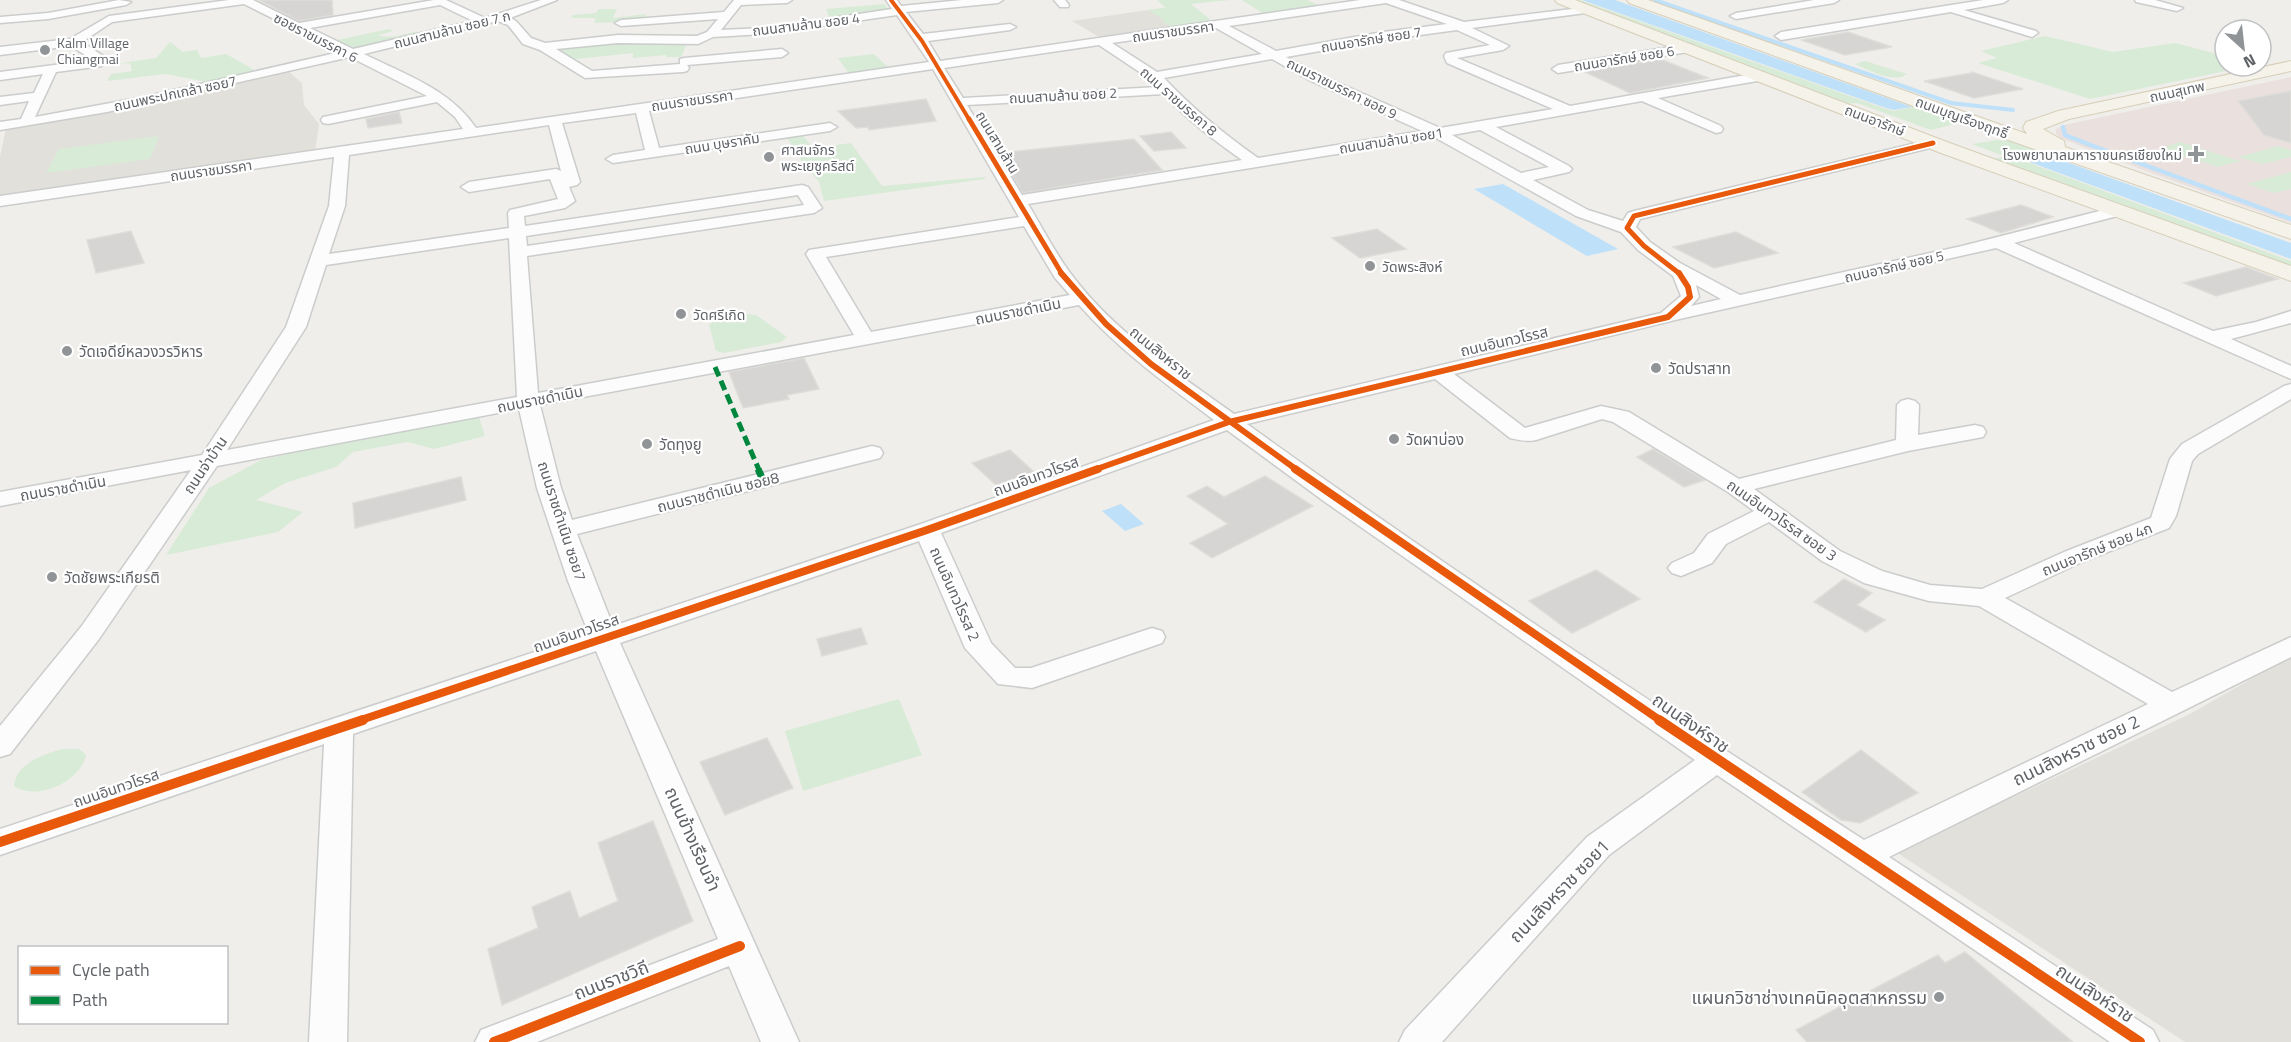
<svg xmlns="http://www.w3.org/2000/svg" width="2291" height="1042" font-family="'Titillium Web','Noto Sans Thai',sans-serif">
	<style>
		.education { fill: #e2e0da }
		.medical { fill: #eae0de }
		.green { fill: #d8ebd6 }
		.water { fill: #bfe0f9 }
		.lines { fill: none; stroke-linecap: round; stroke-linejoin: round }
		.stream-far1 { stroke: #bfe0f9; stroke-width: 4 }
		.stream { stroke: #bfe0f9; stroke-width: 4.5 }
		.building { fill: #d6d5d3; stroke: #deddd9; stroke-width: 1.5 }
		.minor-casing { stroke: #cbcccc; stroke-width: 3 }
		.major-casing { stroke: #d7ceb8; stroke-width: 2 }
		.minor { fill: #fdfcfc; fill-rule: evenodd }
		.major { fill: #f4f2e9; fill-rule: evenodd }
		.quiet-far1 { stroke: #00873e; stroke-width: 5; stroke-dasharray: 10 5; stroke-linecap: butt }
		.quiet { stroke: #00873e; stroke-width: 7; stroke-dasharray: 13 7; stroke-linecap: butt }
		.cycleway-far4-casing { stroke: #fff; stroke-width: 6 }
		.cycleway-far3-casing { stroke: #fff; stroke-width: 8 }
		.cycleway-far2-casing { stroke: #fff; stroke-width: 9 }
		.cycleway-far1-casing { stroke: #fff; stroke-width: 12 }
		.cycleway-casing { stroke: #fff; stroke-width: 14 }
		.cycleway-far4 { stroke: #e8590c; stroke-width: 4 }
		.cycleway-far3 { stroke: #e8590c; stroke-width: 5 }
		.cycleway-far2 { stroke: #e8590c; stroke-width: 6 }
		.cycleway-far1 { stroke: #e8590c; stroke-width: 8 }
		.cycleway { stroke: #e8590c; stroke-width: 10 }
		.poi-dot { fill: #919496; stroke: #fff; stroke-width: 2 }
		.labels { text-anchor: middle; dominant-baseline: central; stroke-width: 4.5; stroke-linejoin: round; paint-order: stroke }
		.far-street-label { font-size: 14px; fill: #5f6368; stroke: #fff }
		.far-poi-label { font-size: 14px; fill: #5f6368; stroke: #fff; text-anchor: start }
		.street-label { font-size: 15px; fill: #5f6368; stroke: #fff }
		.poi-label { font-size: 15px; fill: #5f6368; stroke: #fff; text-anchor: start }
		.near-street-label { font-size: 18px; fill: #5f6368; stroke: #fff }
		.near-poi-label { font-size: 18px; fill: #5f6368; stroke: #fff; text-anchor: end }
	</style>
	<rect width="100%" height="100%" fill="#efeeea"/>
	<!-- education -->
	<path class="education" d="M1190 4 1213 22 1101 38 1072 21Z
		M287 70 302 83 304 105 319 124 315 152 0 198V157L6 128Z
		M2291 656V1042H2185L1896 852 2190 714Z"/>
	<!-- medical -->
	<path class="medical" d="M2291 77V223L2143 170 2060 138 2056 134V129L2064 125Z"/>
	<!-- green -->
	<path class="green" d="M1157 0H1230L1191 4 1213 22 1174 28 1161 21 1165 20 1148 10 1166 8Z
		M1242 0H1307L1325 8 1267 16Z
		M1575 0H1580L1886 109 1894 111 1913 107 1952 121 1955 124 1931 130 1857 103 1847 104Z
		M884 4 888 9 829 17 826 9Z
		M599 9H617L613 18 646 14 644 21 594 23 596 18H571L573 15 596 13Z
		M389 29 393 31 378 35C395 42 414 26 432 34L354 50 332 41Z
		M2045 36 2113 52 2175 43 2225 56V66H2250L2090 99 1978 63 1997 58 1981 51Z
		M616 41H688L681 57H666V55L633 58V53L568 60 554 48Z
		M170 42 183 52 197 50 201 58 226 54 260 73 212 83 166 74 107 81 111 74 132 71 130 63 115 64 156 58Z
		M874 54 891 70 850 75 838 58Z
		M1865 61 1907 74C1895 84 1868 70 1855 64Z
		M801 134 814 148 851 143 882 186 985 177V179L824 201 819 182 798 156 812 154 807 147 774 150 793 147 788 139 773 141 777 138Z
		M159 136 150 159 46 173 59 149Z
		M1996 140 2012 141 2048 153 2031 156 2021 160 2291 261V267L1994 159 2004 156 1972 144Z
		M2180 142 2240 161 2218 167 2161 148Z
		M2278 146 2291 150V157L2263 164 2238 157Z
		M2291 172V189L2274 193 2247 184Z
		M747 314 756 315 787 337 781 342 724 353 716 351 709 325 713 321Z
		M479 417 485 436 434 449 408 442 353 452 336 467 285 483 256 500 303 512 278 532 166 555 209 488 261 460 350 440Z
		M899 699 922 755 803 791 785 731Z
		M62 749H79L86 755C81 781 37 802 14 786 16 763 43 755 62 749Z"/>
	<!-- water -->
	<path class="water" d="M1582 0H1615L1912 107 1894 110 1886 108Z
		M2047 155 2291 243V259L2024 160Z
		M1503 184 1618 249 1587 256 1474 189Z
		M1121 504 1144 524 1125 531 1102 511Z"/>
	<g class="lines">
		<!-- stream-far1 -->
		<path class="stream-far1" d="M1655 0 1951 103 2013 110"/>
		<!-- stream -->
		<path class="stream" d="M2063 127 2065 135 2093 146 2291 219"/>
	</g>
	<!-- building -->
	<path class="building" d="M259 0H332L333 15 299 21Z
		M1848 32 1892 47 1845 55 1801 40Z
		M1660 59 1708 78 1630 93 1583 71Z
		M1971 73 1972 72 2023 89 1974 98 1924 81Z
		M2291 91V143L2264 135 2238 101Z
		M926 99 936 121 869 130 868 127 856 128 838 111Z
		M399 112 402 123 368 128 366 119Z
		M1171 132 1186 148 1154 151 1140 136Z
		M1134 139 1162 170 1023 193 999 153Z
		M2021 205 2053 217 2001 233 1967 219Z
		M1377 229 1406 249 1360 258 1332 238Z
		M131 231 144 263 96 273 87 240Z
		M1736 232 1778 253 1714 268 1673 247Z
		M2246 267 2278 279 2216 296 2184 283Z
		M804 358 819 389 787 395 789 399 743 408 729 372Z
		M1653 449 1705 480 1684 487 1637 457Z
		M1010 450 1034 472 996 485 972 463Z
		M1265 476 1313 506 1212 558 1190 543 1228 524 1187 496 1207 486 1224 497Z
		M461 477 466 500 355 528 353 503Z
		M1596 570 1640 599 1572 633 1529 601Z
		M1844 579 1872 593 1857 605 1885 620 1866 632 1814 602Z
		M861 628 867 644 822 656 817 639Z
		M767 738 793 788 725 815 700 762Z
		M1861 750 1918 793 1860 823 1841 820 1802 792Z
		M653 821 693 921 502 1005 488 949 538 928 532 907 570 891 579 918 618 901 598 843Z
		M1965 952 2073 1042H1807L1796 1030 1938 955 1945 963Z"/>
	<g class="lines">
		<!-- minor casing -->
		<g class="minor-casing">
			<path id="minor" d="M119 0 131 2 126 5 48 19 0 23V17L48 13Z
				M229 0H253L299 23 434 0H446L485 18 541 0H557L510 18 516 21 531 38 545 43 618 35 697 36 707 32 718 19 621 26 615 23 621 20 724 12 734 0H792L787 3 741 5 721 30 766 28 892 9 886 0H897L901 6 962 0H1003L998 3 906 12 923 34 1010 24 1016 27 1010 30 928 41 940 61 1360 0H1399L1464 22 1589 7 1595 10 1593 12 1472 28 1509 46 1503 50 1457 58 1570 106 1763 72 1769 76 1763 80 1658 98 1721 126 1723 129 1721 132 1716 133 1642 101 1496 127 1569 166 1572 169 1569 172 1533 180 1588 210 1623 221 1628 213 1634 211 1933 139 1940 143 1938 146 1640 219 1636 227 1650 242 1680 263 1740 295 1962 246 2119 206 2125 208 2127 211 2125 214 2014 243 2213 331 2256 322 2291 311V323L2231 339 2291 366V379L1996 248 1675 320 1454 374 1525 428 1601 406 1629 412 1739 479 1896 440 1897 405 1901 401 1908 399 1915 401 1919 405 1918 435 1975 425 1983 427 1986 432 1983 437 1908 451 1754 489 1840 551 1882 571 1930 585 1982 589 2064 552 2151 518 2170 459 2182 444 2284 386 2291 384V399L2198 454 2192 461 2176 516 2169 528 2082 562 2005 598 2172 692 2291 637V657L1889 857 2153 1030 2159 1042H2110L1717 775 1609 855 1442 1042H1399L1405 1030 1587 837 1695 760 1325 502 1227 430 941 533 991 643 1015 668H1031L1152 628 1162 631 1165 637 1162 643 1032 688 998 684 965 648 919 541 620 643 799 1042H761L729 966 537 1042H475L481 1030 718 939 596 651 353 734 347 1042H309L324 744 0 855V829L589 634 568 581 537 488 519 409 217 466 99 639 10 754 0 757V726L81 627 191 470 0 506V492L202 455 286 327 329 206 334 157 0 206V196L463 129 455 117 437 102 328 124 323 123 321 120 323 117 427 96 350 57 107 112 0 130V122L21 119 29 101 0 105V97L34 93 43 74 0 80V72L93 60 71 46 0 55V47L70 39 109 16ZM1386 3 1447 24 1383 32 1276 51 1229 26ZM244 4 340 52 143 97 35 117 56 72 102 66 105 59 103 56 82 42 112 22ZM440 5 473 21 353 49 310 28ZM897 15 929 62 476 128C450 89 404 74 364 54L498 21 508 25 523 44 540 50 585 78 683 72 687 71 689 68 687 65 782 57 788 53 782 49 684 58 680 59V64L592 71 556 49 618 43 698 44 713 37 766 34ZM1216 28 1262 54 1157 72 1112 43ZM1457 30 1490 45 1446 53 1444 56 1447 63 1553 109 1440 128 1321 75 1286 57 1383 40ZM1099 45 1150 79 1158 87 963 98 944 68ZM1272 59 1311 81 1422 131 1258 158C1224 134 1192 108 1164 78ZM933 69 1019 217 809 250 806 254 854 335 538 393 527 256 814 213 822 208 808 187 802 185 525 226 524 216 565 208 575 201 569 187 577 185 580 182 562 123 636 113 645 150 613 155 606 159 613 163 830 131 837 127 830 123 659 148 649 111ZM1164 94C1187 120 1214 140 1242 160L1022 195 967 105ZM549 125 561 171 556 169 469 182 461 187 469 192 550 179 558 199 510 210 508 213 509 228 329 254 345 206 349 155ZM1480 130 1549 167 1521 173 1452 135ZM1436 138 1576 216 1621 232 1638 250 1673 276 1681 296 1661 313 1234 414C1178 374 1112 330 1071 274 1055 253 1042 227 1028 204ZM798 195 804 205 527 246 526 236ZM1024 226 1055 278 1070 295 871 332 826 257ZM509 238 517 397 227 450 306 327 326 265ZM1696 285 1721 299 1691 306 1699 297ZM1079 305C1119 350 1166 384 1214 420L918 525 613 626 577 534 880 458 883 453 880 448 872 446 572 520 561 488 540 405ZM1435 379 1510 438C1519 440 1527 442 1536 440L1602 419 1613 422 1728 492 1754 511 1708 534 1694 553 1672 563 1668 568 1672 573 1681 576 1712 563 1726 544 1769 522 1822 561 1864 583 1929 601 1979 606 2148 704 1864 840C1656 706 1448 569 1247 424Z
				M1054 0H1065L1069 5 1068 7H1060Z
				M1814 0H1839L1834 3 1736 19 1730 16 1736 13Z
				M1983 0H2008L2003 3 1964 10 2036 31 2038 33 2032 37 1951 12 1781 40 1775 36 1781 32Z
				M2135 0H2155L2183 8 2177 11 2136 2Z
				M1690 44 1696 48 1694 51 1558 73 1552 69 1558 65Z"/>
		</g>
		<!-- major casing -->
		<g class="major-casing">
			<path id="major" d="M1555 0H1575L1955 145 2291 266V281L1941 153 1557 3Z
				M1627 0H1648L2027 134 2023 128 2026 122 2058 111 2291 61V71L2069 119 2043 129 2064 141 2065 147 2291 225V239L1963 124 1629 3Z"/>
		</g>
		<!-- minor -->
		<use href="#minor" class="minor"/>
		<!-- major -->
		<use href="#major" class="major"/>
		<!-- quiet-far1 -->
		<path class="quiet-far1" d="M715 367 759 470"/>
		<!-- quiet -->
		<path class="quiet" d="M758 469 763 480"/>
		<!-- cycleway-far4 casing -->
		<g class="cycleway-far4-casing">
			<path id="cycleway-far4" d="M891 0 922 41 970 121"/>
		</g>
		<!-- cycleway-far3 casing -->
		<g class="cycleway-far3-casing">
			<path id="cycleway-far3" d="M969 119 1062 274
				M1680 274 1644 246 1627 228 1634 216 1933 143"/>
		</g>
		<!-- cycleway-far2 casing -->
		<g class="cycleway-far2-casing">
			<path id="cycleway-far2" d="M1061 273 1106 324 1151 364 1297 470
				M1094 470 1229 422 1668 317 1690 297 1688 287 1679 273"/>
		</g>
		<!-- cycleway-far1 casing -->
		<g class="cycleway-far1-casing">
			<path id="cycleway-far1" d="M1295 469 1661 721
				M358 721 927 530 1098 469"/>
		</g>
		<!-- cycleway casing -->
		<g class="cycleway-casing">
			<path id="cycleway" d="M1659 720 2140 1042
				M0 842 363 720
				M494 1042 740 946"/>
		</g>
		<!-- cycleway-far4 -->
		<use href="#cycleway-far4" class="cycleway-far4"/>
		<!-- cycleway-far3 -->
		<use href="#cycleway-far3" class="cycleway-far3"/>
		<!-- cycleway-far2 -->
		<use href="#cycleway-far2" class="cycleway-far2"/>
		<!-- cycleway-far1 -->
		<use href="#cycleway-far1" class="cycleway-far1"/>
		<!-- cycleway -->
		<use href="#cycleway" class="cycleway"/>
	</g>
	<!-- markers -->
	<g class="poi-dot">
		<circle cx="45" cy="50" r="6"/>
		<path d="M2193 145h6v6h6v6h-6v6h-6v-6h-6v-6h6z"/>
		<circle cx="769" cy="157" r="6"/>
		<circle cx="1370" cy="266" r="6"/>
		<circle cx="681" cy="314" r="6"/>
		<circle cx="67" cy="351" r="6"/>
		<circle cx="1656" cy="368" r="6"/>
		<circle cx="1394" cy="439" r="6"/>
		<circle cx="647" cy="444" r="6"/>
		<circle cx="52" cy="577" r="6"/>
		<circle cx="1939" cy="997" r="6"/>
	</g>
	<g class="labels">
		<!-- far-street labels -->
		<g class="far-street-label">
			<text transform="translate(806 24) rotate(-7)">ถนนสามล้าน ซอย 4</text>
			<text transform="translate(452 29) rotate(-14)">ถนนสามล้าน ซอย 7 ก</text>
			<text transform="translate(1173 31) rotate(-8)">ถนนราชมรรคา</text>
			<text transform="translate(316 37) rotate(27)">ซอยราชมรรคา 6</text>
			<text transform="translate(1371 39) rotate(-9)">ถนนอารักษ์ ซอย 7</text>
			<text transform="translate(1624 58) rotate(-9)">ถนนอารักษ์ ซอย 6</text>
			<text transform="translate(1342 88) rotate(26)">ถนนราชมรรคา ซอย 9</text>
			<text transform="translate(2177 91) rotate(-12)">ถนนสุเทพ</text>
			<text transform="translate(175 93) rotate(-12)">ถนนพระปกเกล้า ซอย7</text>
			<text transform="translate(1063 95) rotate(-3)">ถนนสามล้าน ซอย 2</text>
			<text transform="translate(692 100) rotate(-8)">ถนนราชมรรคา</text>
			<text transform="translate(1179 101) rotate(41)">ถนน ราชมรรคา 8</text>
			<text transform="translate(1962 117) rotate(20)">ถนนบุญเรืองฤทธิ์</text>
			<text transform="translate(1875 120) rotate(21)">ถนนอารักษ์</text>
			<text transform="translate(1391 140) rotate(-9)">ถนนสามล้าน ซอย1</text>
			<text transform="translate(998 142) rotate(59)">ถนนสามล้าน</text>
			<text transform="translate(722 143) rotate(-9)">ถนน บุษราคัม</text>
			<text transform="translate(211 170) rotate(-8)">ถนนราชมรรคา</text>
			<text transform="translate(1894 266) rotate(-13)">ถนนอารักษ์ ซอย 5</text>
		</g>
		<!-- far-poi labels -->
		<g class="far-poi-label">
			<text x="57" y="42">Kalm Village<tspan x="57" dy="16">Chiangmai</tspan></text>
			<text x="781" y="149">ศาสนจักร<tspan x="781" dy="16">พระเยซูคริสต์</tspan></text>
			<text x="2182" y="154" text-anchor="end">โรงพยาบาลมหาราชนครเชียงใหม่</text>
			<text x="1382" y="266">วัดพระสิงห์</text>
			<text x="693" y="314">วัดศรีเกิด</text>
		</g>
		<!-- street labels -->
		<g class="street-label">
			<text transform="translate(1018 311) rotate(-11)">ถนนราชดำเนิน</text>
			<text transform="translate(1504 341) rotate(-13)">ถนนอินทวโรรส</text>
			<text transform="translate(1161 353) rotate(39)">ถนนสิงหราช</text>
			<text transform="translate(540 399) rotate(-11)">ถนนราชดำเนิน</text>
			<text transform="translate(205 465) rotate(-56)">ถนนจ่าบ้าน</text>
			<text transform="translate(1036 476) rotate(-20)">ถนนอินทวโรรส</text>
			<text transform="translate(63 488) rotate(-10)">ถนนราชดำเนิน</text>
			<text transform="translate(718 492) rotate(-14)">ถนนราชดำเนิน ซอย8</text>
			<text transform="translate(1782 520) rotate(35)">ถนนอินทวโรรส ซอย 3</text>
			<text transform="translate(562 521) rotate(72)">ถนนราชดำเนิน ซอย7</text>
			<text transform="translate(2097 549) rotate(-22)">ถนนอารักษ์ ซอย 4ก</text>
			<text transform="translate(955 594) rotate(66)">ถนนอินทวโรรส 2</text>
			<text transform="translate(576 633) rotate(-19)">ถนนอินทวโรรส</text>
			<text transform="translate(116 788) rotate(-19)">ถนนอินทวโรรส</text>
		</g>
		<!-- poi labels -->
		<g class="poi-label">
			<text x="79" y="351">วัดเจดีย์หลวงวรวิหาร</text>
			<text x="1668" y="368">วัดปราสาท</text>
			<text x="1406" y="439">วัดผาบ่อง</text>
			<text x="659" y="444">วัดทุงยู</text>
			<text x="64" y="577">วัดชัยพระเกียรติ</text>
		</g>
		<!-- near-street labels -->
		<g class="near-street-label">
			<text transform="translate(1691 723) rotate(35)">ถนนสิงห์ราช</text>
			<text transform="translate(2076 750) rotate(-26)">ถนนสิงหราช ซอย 2</text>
			<text transform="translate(693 839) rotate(66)">ถนนข้างเรือนจำ</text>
			<text transform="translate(1559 891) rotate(-46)">ถนนสิงหราช ซอย1</text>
			<text transform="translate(611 980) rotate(-21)">ถนนราชวิถี</text>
			<text transform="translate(2095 993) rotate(34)">ถนนสิงห์ราช</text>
		</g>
		<!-- near-poi labels -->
		<g class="near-poi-label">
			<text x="1927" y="997">แผนกวิชาช่างเทคนิคอุตสาหกรรม</text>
		</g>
	</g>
	<!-- legend -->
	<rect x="18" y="946" width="210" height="78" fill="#ffffff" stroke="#bfc1c3" stroke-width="1.5"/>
	<rect x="30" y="966" width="30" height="9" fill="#e8590c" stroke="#bfc1c3" stroke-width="1.5"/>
	<text x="72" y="976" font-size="18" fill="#5f6368">Cycle path</text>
	<rect x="30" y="996" width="30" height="9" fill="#00873e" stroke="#bfc1c3" stroke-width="1.5"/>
	<text x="72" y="1006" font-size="18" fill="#5f6368">Path</text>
	<!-- north arrow -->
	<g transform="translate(2243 48) rotate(153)"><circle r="28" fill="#ffffff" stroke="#bfc1c3" stroke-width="1.5"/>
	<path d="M0-4.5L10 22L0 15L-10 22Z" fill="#919496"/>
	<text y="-9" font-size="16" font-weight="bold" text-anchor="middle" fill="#5f6368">N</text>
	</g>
</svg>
